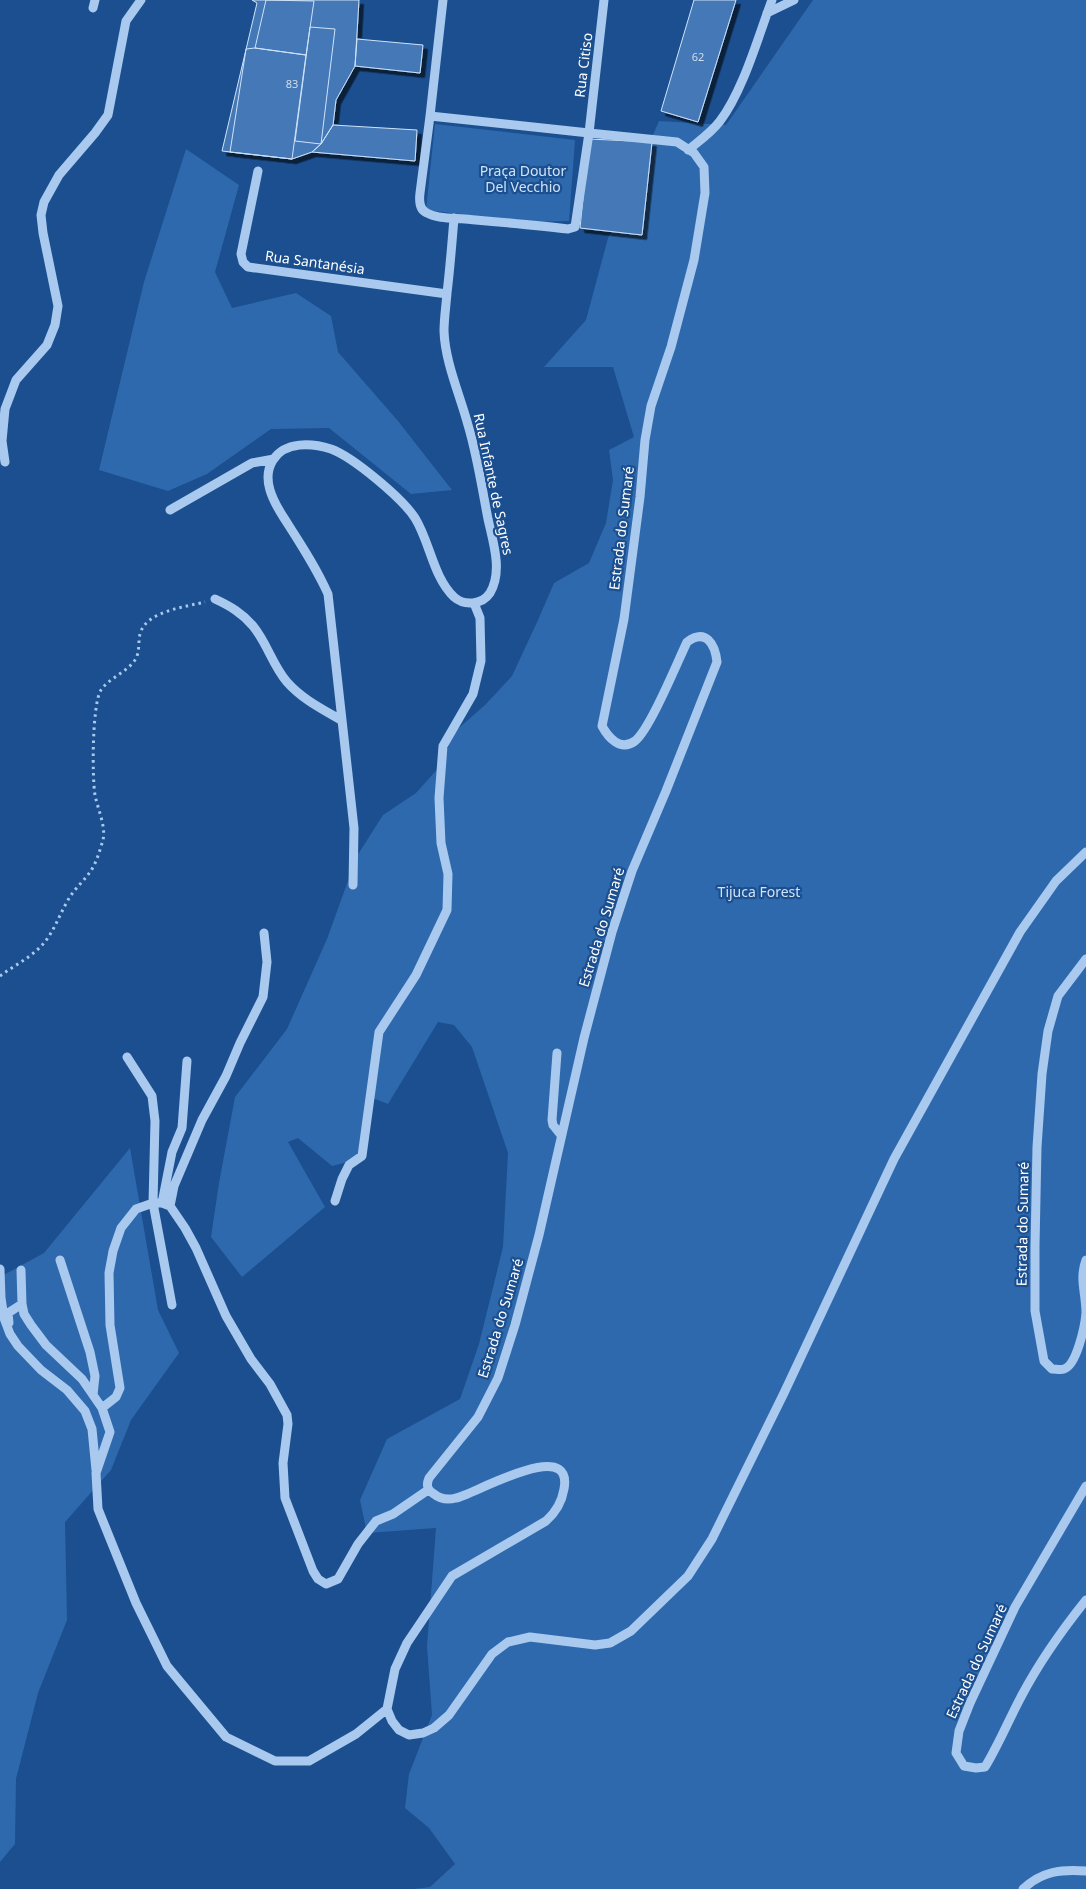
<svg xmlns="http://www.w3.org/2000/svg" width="1086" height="1889" font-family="'Noto Sans',sans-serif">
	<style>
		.green { fill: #2e69ad }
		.building { fill: #4478b7; stroke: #cfe3fa; filter: url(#shadow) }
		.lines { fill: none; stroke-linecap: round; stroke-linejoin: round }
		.path { stroke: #a9c9ee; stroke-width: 3; stroke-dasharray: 2.5 4; stroke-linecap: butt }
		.minor { stroke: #a9c9ee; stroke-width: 9 }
		.labels { text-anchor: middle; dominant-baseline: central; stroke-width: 4.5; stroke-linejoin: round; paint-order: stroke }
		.number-label { font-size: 11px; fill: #d0dded }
		.street-label { font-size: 14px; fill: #fff; stroke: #1b4f8f }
		.park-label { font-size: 14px; fill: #cfe3fa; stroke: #1b4f8f }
	</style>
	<defs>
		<filter id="shadow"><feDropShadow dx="4.5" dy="4.5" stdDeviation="0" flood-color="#0009"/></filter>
	</defs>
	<rect width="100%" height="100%" fill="#1b4f8f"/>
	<!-- green -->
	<path class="green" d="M813 0H1086V1889H414L430 1887 455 1864 429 1828 405 1808 409 1774 432 1715 427 1646 436 1528 367 1533 360 1500 387 1439 460 1399 479 1344 503 1247 508 1153 472 1047 454 1025 438 1022 388 1104 370 1097 359 1159 332 1166 298 1138 288 1142 325 1207 242 1277 211 1237 219 1183 235 1097 287 1029 327 939 357 856 383 815 416 793 442 764 453 733 485 705 512 676 538 620 554 583 589 563 606 523 613 480 609 450 634 437 613 367H544L586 320 608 238 659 121 726 125Z
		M435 124 575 140 569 221 525 222 426 210Z
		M186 149 239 185 215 272 232 308 296 293 331 316 338 352 398 421 452 490 411 494 329 428 271 429 207 474 168 491 99 470 144 282Z
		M130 1148 158 1310 179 1353 131 1420 111 1470 65 1522 67 1620 38 1693 16 1779 15 1844 0 1862V1277L44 1253Z"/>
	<!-- building -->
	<path class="building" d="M252 0H359L355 66 336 100 333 125 321 144 312 152 292 159 222 151 257 3Z
		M266 0 314 1 306 55 255 48Z
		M694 0H736L698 122 661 111Z
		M310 27 335 29 321 144 295 141Z
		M357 39 423 45 420 73 355 66Z
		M255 48 306 55 292 159 230 152 246 49Z
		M333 125 417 130 415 161 312 152 321 144Z
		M589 139 652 142 642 235 580 228Z"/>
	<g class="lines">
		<!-- path -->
		<path class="path" d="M0 976C12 967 26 960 37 950 53 936 57 919 67 902 73 890 83 882 90 872 96 864 100 850 103 840 106 826 98 810 95 795 92 777 92 704 101 690 109 678 126 673 135 660 140 653 138 642 140 634 146 611 185 607 205 602"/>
		<!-- minor -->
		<path class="minor" d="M604 0 589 133 677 142 694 153 704 167 705 193 694 260 671 347 651 406 645 440 640 497 624 619 602 726C608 737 620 752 635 741 650 729 677 663 687 642 706 628 715 644 717 662L666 791 632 871 612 932 584 1038 539 1235 515 1325 498 1378 478 1417 429 1478C426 1485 427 1490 434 1494 440 1499 448 1500 456 1498 473 1495 574 1435 564 1489 562 1501 555 1513 546 1521L452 1576 407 1643 395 1669 387 1709 392 1721 399 1730 409 1735 423 1733 434 1728 449 1715 492 1654 508 1642 530 1637 595 1645 610 1643 631 1631 688 1576 712 1539 784 1393 894 1159 1020 932 1056 881 1086 852
			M93 8 95 0
			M767 13 794 0
			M430 116 589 133 575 227 568 229C534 225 499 222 465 219 454 218 437 219 427 213 419 210 419 201 420 193L430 116 443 0
			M688 150C699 141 711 133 720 121 743 91 758 37 772 0
			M258 171 241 254 243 262 248 267 447 294
			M5 462 2 441 5 409 16 380 47 345 55 325 58 306 43 233 41 215 44 202 59 175 95 133 108 115 126 21 141 0
			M170 510 252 463 274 459
			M215 599C230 606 242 613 253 626 267 643 273 666 287 682 302 699 322 709 341 720
			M353 885 354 828 328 594C316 567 300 543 284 518 273 501 261 479 273 460 285 441 312 443 331 449 353 457 402 498 415 518 430 542 433 577 454 597 464 606 482 605 490 593 503 571 493 542 488 519 482 488 477 455 468 425 460 395 445 362 444 331 444 319 446 306 447 293 450 268 452 243 454 218
			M1086 959 1058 996 1048 1031 1042 1074 1037 1147 1035 1246V1311L1044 1361 1052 1369C1056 1369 1061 1370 1064 1369 1077 1365 1085 1325 1086 1313 1086 1293 1079 1279 1086 1260
			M557 1053 552 1120 553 1125 561 1135
			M127 1057 152 1096 155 1121 153 1203 172 1305
			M335 1201 342 1179 349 1165 362 1156 379 1032 416 975 447 910 448 874 441 843 439 798 443 746 473 694 481 661 480 618 474 603
			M162 1203 172 1152 182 1128 187 1061
			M170 1206 174 1186 202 1120 226 1076 240 1043 263 997 267 962 264 933
			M60 1260 90 1352 95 1376 93 1395
			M0 1269 1 1298 4 1318 10 1334 18 1346 41 1370 67 1390 85 1411 92 1429 96 1470
			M21 1270 22 1304 24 1314 31 1325 46 1345 82 1379 102 1408 110 1432 96 1473 98 1509 136 1603 167 1666 226 1737 275 1761H309L356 1734 387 1709
			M9 1323 8 1313 22 1304
			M102 1408 116 1397 120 1388 110 1325 109 1273 113 1251 121 1228 136 1209 153 1203H162L170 1206 185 1228 196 1248 226 1316 251 1359 270 1384 287 1415 288 1424 283 1463 285 1498 313 1571 318 1579 326 1584 338 1579 358 1544 376 1521 393 1514 428 1490
			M1086 1486 1015 1607 970 1703 959 1731 956 1753 964 1766 976 1768 985 1767C999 1744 1009 1719 1022 1695 1040 1661 1062 1630 1086 1600
			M1023 1889C1042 1871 1062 1869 1086 1871"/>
	</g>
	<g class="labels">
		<!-- number labels -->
		<g class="number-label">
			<text x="698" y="56">62</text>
			<text x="292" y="83">83</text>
		</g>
		<!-- street labels -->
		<g class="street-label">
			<text transform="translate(583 65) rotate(-83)">Rua Citiso</text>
			<text transform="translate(315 262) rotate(8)">Rua Santanésia</text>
			<text transform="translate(494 484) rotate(78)">Rua Infante de Sagres</text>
			<text transform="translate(621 528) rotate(-83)">Estrada do Sumaré</text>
			<text transform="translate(601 927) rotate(-73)">Estrada do Sumaré</text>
			<text transform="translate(1022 1224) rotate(-89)">Estrada do Sumaré</text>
			<text transform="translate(500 1318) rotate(-73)">Estrada do Sumaré</text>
			<text transform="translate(976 1661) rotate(-65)">Estrada do Sumaré</text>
		</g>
		<!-- park labels -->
		<g class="park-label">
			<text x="523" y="170">Praça Doutor<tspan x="523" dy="16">Del Vecchio</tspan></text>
			<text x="759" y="891">Tijuca Forest</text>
		</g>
	</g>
</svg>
